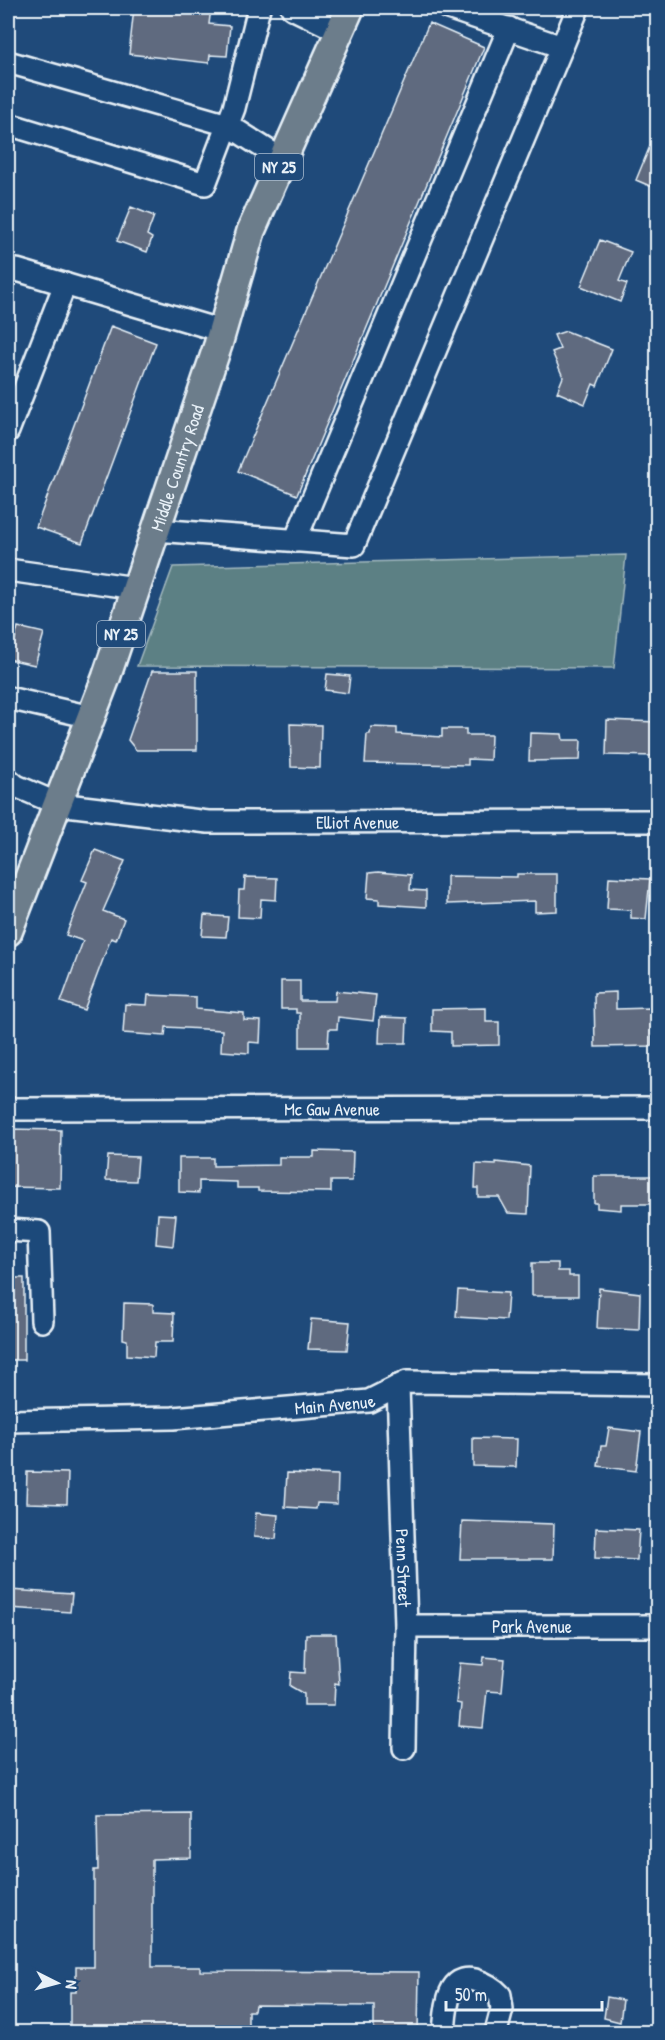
<svg xmlns="http://www.w3.org/2000/svg" width="665" height="2040" font-family="'Patrick Hand',sans-serif">
	<style>
		.green { fill: #5c8084; stroke: #a2b8be; stroke-width: 1.5 }
		.building { fill: #5f6b7f; stroke: #e8f1f8; stroke-width: 1.5 }
		.lines { fill: none; stroke-linecap: round; stroke-linejoin: round }
		.minor-casing { stroke: #e8f1f8; stroke-width: 26 }
		.major-casing { stroke: #e8f1f8; stroke-width: 32 }
		.minor { stroke: #1f4a7a; stroke-width: 21 }
		.major { stroke: #6c7d8b; stroke-width: 27 }
		.labels { text-anchor: middle; dominant-baseline: central; stroke-width: 4.5; stroke-linejoin: round; paint-order: stroke }
		.shield { fill: #1f4a7a; stroke: #acbfd2; stroke-width: 1.5 }
		.shield-label { font-size: 16px; font-weight: bold; fill: #e8f1f8 }
		.street-label { font-size: 18px; fill: #e8f1f8; stroke: #1f4a7a }
	</style>
	<rect width="100%" height="100%" fill="#1f4a7a"/>
	<filter id="ink" filterUnits="userSpaceOnUse"><feTurbulence type="fractalNoise" baseFrequency=".0167" numOctaves="2"/><feDisplacementMap in="SourceGraphic" scale="12" xChannelSelector="R" yChannelSelector="G"/><feConvolveMatrix kernelMatrix="1 2 1 2 8 2 1 2 1" color-interpolation-filters="sRGB"/></filter>
	<g filter="url(#ink)">
		<!-- green -->
		<path class="green" d="M626 555 614 668 137 666 173 567Z"/>
		<!-- building -->
		<path class="building" d="M134 8H211L209 24 230 26 227 56 210 55 209 63 129 54Z
			M429 23 484 47 297 495 238 471Z
			M657 129V189L636 180Z
			M131 207 154 216 147 235 152 238 147 252 117 241Z
			M600 240 631 252 619 281 627 284 620 302 581 286Z
			M111 326 156 343 82 543 36 527Z
			M566 331 612 349 597 386 593 384 585 404 557 392 563 377 552 352 560 349 554 335Z
			M18 627 44 633 35 665 8 659 10 642 14 643Z
			M152 671H197V750H136L128 740Z
			M327 674 350 676 348 693 325 690Z
			M607 720 657 722V756L606 755Z
			M290 724 321 725 320 768 291 767Z
			M371 727 397 728V734L442 737V729H466V735H491L490 760 468 759V765L365 763 367 734H370Z
			M530 733 562 734 563 740H581L580 760 529 761Z
			M95 850 125 861 103 911 124 919 116 940 111 938 84 1010 61 1002 83 941 66 935 87 882 82 880Z
			M378 872 411 875 410 890 426 891V907L379 904V899L367 898 369 873Z
			M517 874H557V911L535 912V901L447 904V876L517 877Z
			M245 877 277 878 276 900 261 899 260 918 238 917 239 890H244Z
			M609 877 650 879 646 919 631 918V910L607 909Z
			M204 915 228 917 226 937 202 936Z
			M281 981H300V1001H335L336 991 376 995 373 1021 338 1017 337 1029H329L328 1047H300V1013H296V1009H281Z
			M616 992V1009L651 1008 652 1046 595 1047 594 993Z
			M148 995 196 997V1009L244 1013V1020L261 1021 260 1043 249 1042V1053L221 1051 222 1030 166 1027 165 1036 123 1033 125 1004 147 1005Z
			M486 1008V1022H499V1045L451 1046V1032L432 1031V1009Z
			M380 1017 407 1018 406 1043H379Z
			M8 1129 61 1130 60 1188 8 1187Z
			M314 1151 353 1152 352 1181H331V1192L258 1191V1188H237V1182L199 1181V1193L179 1192V1158H213V1166L279 1165V1157H314Z
			M108 1156 138 1157 136 1181 106 1180Z
			M496 1162 530 1166 528 1214 508 1213 499 1197H478V1188H475L476 1164 496 1165Z
			M594 1176H657V1204H621V1210L597 1208V1203H594Z
			M158 1214 176 1215 173 1246 156 1244Z
			M532 1263H558V1271H569V1276H578V1296H532Z
			M8 1278H24V1360H8Z
			M599 1288 640 1293 639 1330 597 1328Z
			M458 1290 508 1293 506 1320 456 1317Z
			M124 1303 153 1304V1312L174 1313 173 1342H155L154 1357 127 1355V1340L123 1339Z
			M311 1319 350 1322 347 1350 308 1349Z
			M609 1428 641 1432 636 1471 598 1466 601 1446H606Z
			M473 1438 517 1439 516 1467 473 1466Z
			M27 1472 68 1473 67 1504 26 1503Z
			M287 1473 338 1475 337 1504 317 1503 316 1509 285 1507Z
			M256 1513 278 1515 276 1539 254 1537Z
			M462 1521 554 1524 553 1559H460Z
			M596 1528 639 1530 637 1560 595 1558Z
			M9 1590 72 1594 70 1612 9 1608Z
			M306 1634H336L339 1684 335 1683 334 1705H304V1694L290 1686 291 1672 305 1673Z
			M484 1657 505 1659 502 1692 487 1691 483 1728 459 1726 461 1704 456 1703 460 1663 483 1665Z
			M191 1814V1858L152 1859V1967H200V1971L419 1972 418 2032H374V2006L255 2005 254 2011H248V2030H241V2032H70V1992H76V1967H94V1870H98L97 1815Z
			M607 1997 623 2000 620 2022 604 2018Z"/>
		<g class="lines">
			<!-- minor casing -->
			<g class="minor-casing">
				<g id="minor">
					<path d="M292 8 339 31"/>
					<path d="M448 8 562 47 578 8"/>
					<path d="M8 62 228 125 283 160"/>
					<path d="M8 124 205 184 234 108 259 8"/>
					<path d="M8 272 17 270 222 331"/>
					<path d="M8 431 65 284"/>
					<path d="M156 530 354 545 562 47"/>
					<path d="M295 541 509 28"/>
					<path d="M8 570 136 588"/>
					<path d="M8 698 91 717"/>
					<path id="s1" d="M8 779 16 786 58 804 208 822 658 821"/>
					<path id="s2" d="M8 1109 658 1108"/>
					<path d="M8 1230 39 1232 42 1321"/>
					<path id="s3" d="M398 1386 406 1626 404 1748"/>
					<path id="s4" d="M8 1421 173 1418 369 1401 407 1382 658 1385"/>
					<path id="s5" d="M406 1626H658"/>
					<path d="M444 2032C446 2012 446 1973 475 1980 485 1983 493 1987 500 1995L502 2009 496 2032"/>
				</g>
			</g>
			<!-- major casing -->
			<g class="major-casing">
				<g id="major">
					<path id="s6" d="M8 932 106 678 218 345 251 231 350 8"/>
				</g>
			</g>
			<!-- minor -->
			<use href="#minor" class="minor"/>
			<!-- major -->
			<use href="#major" class="major"/>
		</g>
	</g>
	<g class="labels">
		<!-- shield labels -->
		<g class="shield">
			<rect x="255" y="154" width="48" height="26" rx="4.5"/>
			<rect x="97" y="621" width="48" height="26" rx="4.5"/>
		</g>
		<g class="shield-label">
			<text x="279" y="167">NY 25</text>
			<text x="121" y="634">NY 25</text>
		</g>
		<!-- street labels -->
		<g class="street-label">
			<text stroke="none"><textPath href="#s6" startOffset="494">Middle Country Road</textPath></text>
			<text stroke="none"><textPath href="#s1" startOffset="357">Elliot Avenue</textPath></text>
			<text stroke="none"><textPath href="#s2" startOffset="324">Mc Gaw Avenue</textPath></text>
			<text stroke="none"><textPath href="#s4" startOffset="327">Main Avenue</textPath></text>
			<text stroke="none"><textPath href="#s3" startOffset="182">Penn Street</textPath></text>
			<text stroke="none"><textPath href="#s5" startOffset="126">Park Avenue</textPath></text>
		</g>
	</g>
	<!-- margin -->
	<rect width="665" height="2040" fill="none" stroke="#1f4a7a" stroke-width="30"/>
	<rect x="15" y="15" width="635" height="2010" fill="none" stroke="#e8f1f8" stroke-width="2" filter="url(#ink)"/>
	<!-- north arrow -->
	<g transform="translate(57 1983) rotate(96)" stroke="#1f4a7a" stroke-width="4.5" paint-order="stroke">
	<path d="M0-4.5L10 22L0 15L-10 22Z" fill="#e8f1f8"/>
	<text y="-9" font-size="16" font-weight="bold" text-anchor="middle" fill="#e8f1f8">N</text>
	</g>
	<!-- scale -->
	<path d="M446 2001v9h156v-9" fill="none" stroke="#e8f1f8" stroke-width="3"/>
	<text x="455" y="2001" font-size="18" fill="#e8f1f8" stroke="#1f4a7a" stroke-width="4.5" paint-order="stroke">50 m</text>
</svg>
